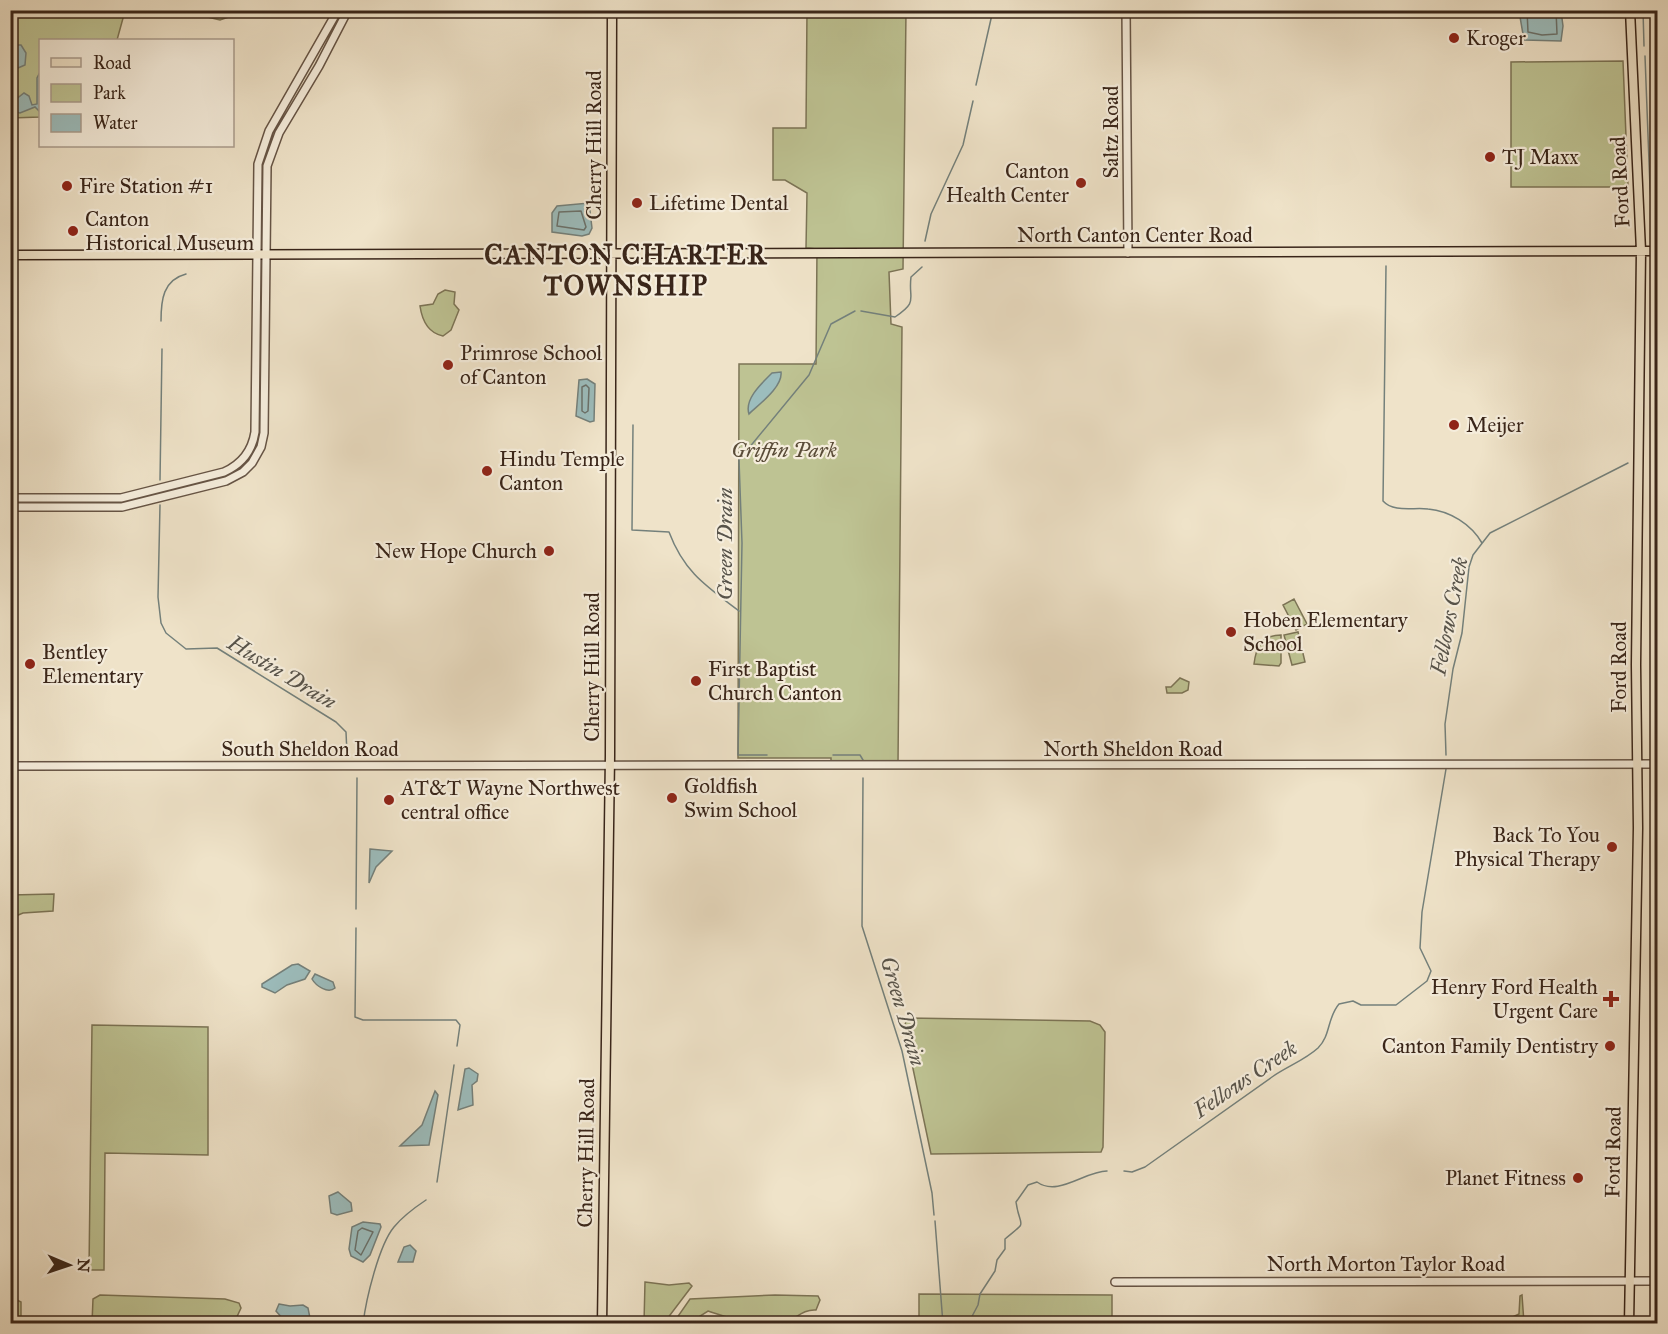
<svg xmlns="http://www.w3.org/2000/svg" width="1668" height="1334" font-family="'IM FELL Great Primer',serif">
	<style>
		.green { fill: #bec393; stroke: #7c7456; stroke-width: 1.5 }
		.water { fill: #9cbdbd; stroke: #74807b; stroke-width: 1.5 }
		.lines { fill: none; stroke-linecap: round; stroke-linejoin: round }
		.shore { stroke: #6a716b; stroke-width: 1.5 }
		.stream { stroke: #74807b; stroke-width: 1.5 }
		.minor-casing { stroke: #665445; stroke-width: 10 }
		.major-casing { stroke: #392519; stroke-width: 11 }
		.minor { stroke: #f5eddc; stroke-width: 7 }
		.major { stroke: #efe3c9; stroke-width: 8 }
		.poi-dot { fill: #8f2418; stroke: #f5eddc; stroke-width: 2 }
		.labels { text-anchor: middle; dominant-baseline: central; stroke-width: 4.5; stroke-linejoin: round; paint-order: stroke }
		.poi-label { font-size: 21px; fill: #392519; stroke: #f5eddc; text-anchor: start }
		.street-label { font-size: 21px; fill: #392519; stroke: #f5eddc }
		.park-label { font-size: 21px; font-style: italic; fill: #5a4c38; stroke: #f5eddc }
		.water-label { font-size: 22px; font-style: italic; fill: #57534a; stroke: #f5eddc }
		.district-label { font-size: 27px; font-weight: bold; letter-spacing: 1.5px; fill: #392519; stroke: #f5eddc }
	</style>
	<rect width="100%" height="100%" fill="#efe3c9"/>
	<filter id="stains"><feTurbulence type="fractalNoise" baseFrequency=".00333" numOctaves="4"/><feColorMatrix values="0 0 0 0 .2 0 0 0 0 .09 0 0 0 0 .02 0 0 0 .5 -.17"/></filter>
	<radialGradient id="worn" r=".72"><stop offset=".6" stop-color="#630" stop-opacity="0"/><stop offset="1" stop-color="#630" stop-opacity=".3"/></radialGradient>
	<!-- green -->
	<path class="green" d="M10 11H125L117 40H40V117L11 118Z
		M193 11H235L232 16 220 20 195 14Z
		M807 11H906L903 269 889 272 891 324 902 327 898 763H831V758H738L739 364H816L817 249 806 248 807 193 785 180H773V128H806Z
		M1623 61 1628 187H1511V62Z
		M445 290 455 292 454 304 459 310 451 330 443 336C428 333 422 320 420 306L433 304 438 294Z
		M1294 599 1307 624 1296 630 1283 605Z
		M1298 632 1305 662 1292 665 1284 635Z
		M1281 635V663L1279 666 1254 664C1256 647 1262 635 1281 635Z
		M1180 678 1189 682 1188 690 1182 693H1167L1166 687H1171Z
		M54 894 53 911 23 913 11 918V895Z
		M908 1018 1090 1021 1100 1025 1105 1032 1103 1147 1101 1152 931 1154 904 1026Z
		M92 1025 208 1027V1155L105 1153 104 1270H89Z
		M645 1282 669 1285 689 1283 692 1286 664 1323H644Z
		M919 1294 1112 1295V1323H919Z
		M100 1295 225 1299 239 1303 241 1308 234 1323H92L93 1299Z
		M775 1295 818 1296 820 1300 816 1310C801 1309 795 1321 782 1323 756 1328 730 1318 708 1311L694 1320 674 1322 690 1299Z
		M1522 1295 1524 1323H1500L1519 1314 1520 1296Z
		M11 1297 21 1302V1323H11Z"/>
	<!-- water -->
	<path class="water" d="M1524 10 1561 11 1563 26 1561 41 1524 40 1520 17Z
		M21 45 26 53 25 65 11 71V45Z
		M40 72V112L35 107 20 113 11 111V99L15 100 24 93 29 96 32 105 37 104V78Z
		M589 203 592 228 589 234 582 236 552 232V213L557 206Z
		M781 372C783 387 758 405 749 414 744 399 762 383 772 373Z
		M587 379 595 384 594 421 590 422 576 416 579 380Z
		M370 849 392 851 376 867 369 883Z
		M298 964 310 971 305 979 287 985 275 993 262 987V984L292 965Z
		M315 974 333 982 335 988C328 994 316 986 312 979Z
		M469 1068 478 1074 477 1081 472 1085 473 1105 458 1110 465 1069Z
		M435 1091 438 1095 429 1145 400 1146 422 1125Z
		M338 1192 351 1203 352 1211 337 1215 331 1213 329 1196Z
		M363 1222 380 1224 381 1227 370 1255 363 1262 351 1256 349 1249 352 1227Z
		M410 1245 416 1251 413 1262H398L404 1247Z
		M279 1304 290 1306 303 1305 308 1308 311 1323H278L284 1320 276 1311Z"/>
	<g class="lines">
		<!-- shore -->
		<path class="shore" d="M1527 10 1528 32 1542 35 1557 34 1556 10
			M581 211 586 227 584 230 557 226 559 212Z
			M586 385 589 388 588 411 585 413 582 411V387Z
			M362 1228 373 1232 361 1255 355 1250 358 1231Z"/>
		<!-- stream -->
		<path class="stream" d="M1643 10 1644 46
			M1645 56 1650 188 1653 221 1658 231
			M976 85 993 10
			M925 241 931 214 963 145 973 101
			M1386 266 1383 501C1394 513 1414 507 1428 509 1450 511 1471 524 1482 543
			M1658 276V282
			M861 311 895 317C919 301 908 300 911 277L922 267
			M161 321C161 300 163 280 186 274
			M633 425 632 530 669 532C684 572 706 586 739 611
			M1652 455 1658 452
			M160 480 162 349
			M160 505 158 597 161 623 166 633 186 649 217 648 336 722 346 732 347 754
			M767 755H738L742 543 739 460 809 375 831 324 855 311
			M833 755H860L863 760
			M1446 755 1445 724 1453 669 1462 633 1469 567 1473 555 1490 533 1628 463
			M863 778 862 926 902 1051 932 1193 934 1215
			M356 909 357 778
			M356 928 355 1017 363 1020H456L460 1025 457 1046
			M1124 1171 1132 1172 1145 1167C1187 1137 1229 1107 1272 1077 1286 1067 1305 1060 1318 1048 1331 1035 1327 1018 1339 1004L1353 1001 1361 1005H1396L1427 981 1431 971 1420 948 1422 912 1446 769
			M437 1182 454 1065
			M935 1221 943 1324
			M363 1324C366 1299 379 1245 394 1227 403 1216 414 1208 426 1200
			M968 1324 978 1305 980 1294 995 1271 997 1260 1005 1249V1239C1029 1219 1020 1230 1016 1202L1028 1185 1037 1182C1058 1197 1085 1171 1107 1171"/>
		<!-- minor casing -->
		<g class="minor-casing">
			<path id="minor" d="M1126 10 1128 253
				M10 498H121L224 472C242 464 252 451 255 432L258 164 269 131 338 10
				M10 507H122L226 481 243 472 252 463 261 447 264 433 267 166 279 133 319 66 348 10
				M10 766 1658 764
				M1115 1282 1658 1281"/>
		</g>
		<!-- major casing -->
		<g class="major-casing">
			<path id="major" d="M10 255 1658 251
				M602 1324 610 756 612 10
				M1629 1324 1638 828 1636 665 1641 251 1630 10"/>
		</g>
		<!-- minor -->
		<use href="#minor" class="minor"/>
		<!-- major -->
		<use href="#major" class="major"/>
	</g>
	<!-- markers -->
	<g class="poi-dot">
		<circle cx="1454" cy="38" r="6"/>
		<circle cx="1490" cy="157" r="6"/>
		<circle cx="1081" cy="183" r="6"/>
		<circle cx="67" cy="186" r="6"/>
		<circle cx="637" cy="203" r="6"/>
		<circle cx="73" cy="231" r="6"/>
		<circle cx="448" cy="365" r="6"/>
		<circle cx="1454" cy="425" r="6"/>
		<circle cx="487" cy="471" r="6"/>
		<circle cx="549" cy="551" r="6"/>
		<circle cx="1231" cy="632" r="6"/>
		<circle cx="30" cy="664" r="6"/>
		<circle cx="696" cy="681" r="6"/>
		<circle cx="672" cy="798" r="6"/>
		<circle cx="389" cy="800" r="6"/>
		<circle cx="1612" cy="847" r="6"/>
		<path d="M1608 990h6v6h6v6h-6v6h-6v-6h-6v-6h6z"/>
		<circle cx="1610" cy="1046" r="6"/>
		<circle cx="1578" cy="1178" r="6"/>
	</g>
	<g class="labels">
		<!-- poi labels -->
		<g class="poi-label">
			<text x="1466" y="38">Kroger</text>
			<text x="1502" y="157">TJ Maxx</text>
			<text x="1069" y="171" text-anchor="end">Canton<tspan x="1069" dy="24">Health Center</tspan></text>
			<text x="79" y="186">Fire Station #1</text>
			<text x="649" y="203">Lifetime Dental</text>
			<text x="85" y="219">Canton<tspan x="85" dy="24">Historical Museum</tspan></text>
			<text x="460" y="353">Primrose School<tspan x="460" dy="24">of Canton</tspan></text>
			<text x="1466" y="425">Meijer</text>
			<text x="499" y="459">Hindu Temple<tspan x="499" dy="24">Canton</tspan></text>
			<text x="537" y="551" text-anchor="end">New Hope Church</text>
			<text x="1243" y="620">Hoben Elementary<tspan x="1243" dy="24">School</tspan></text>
			<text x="42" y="652">Bentley<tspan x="42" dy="24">Elementary</tspan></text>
			<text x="708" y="669">First Baptist<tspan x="708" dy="24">Church Canton</tspan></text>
			<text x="684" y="786">Goldfish<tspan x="684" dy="24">Swim School</tspan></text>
			<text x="401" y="788">AT&amp;T Wayne Northwest<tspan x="401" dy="24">central office</tspan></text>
			<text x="1600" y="835" text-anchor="end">Back To You<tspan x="1600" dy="24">Physical Therapy</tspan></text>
			<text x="1598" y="987" text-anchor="end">Henry Ford Health<tspan x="1598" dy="24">Urgent Care</tspan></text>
			<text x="1598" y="1046" text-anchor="end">Canton Family Dentistry</text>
			<text x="1566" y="1178" text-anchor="end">Planet Fitness</text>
		</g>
		<!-- street labels -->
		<g class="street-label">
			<text transform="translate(1111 132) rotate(-90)">Saltz Road</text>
			<text transform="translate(594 145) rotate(-90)">Cherry Hill Road</text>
			<text transform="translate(1620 182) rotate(-93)">Ford Road</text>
			<text x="1135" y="235">North Canton Center Road</text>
			<text transform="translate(592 667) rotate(-90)">Cherry Hill Road</text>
			<text transform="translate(1619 667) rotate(-90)">Ford Road</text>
			<text x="310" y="749">South Sheldon Road</text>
			<text x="1133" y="749">North Sheldon Road</text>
			<text transform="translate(1613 1152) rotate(-89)">Ford Road</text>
			<text transform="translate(586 1153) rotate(-89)">Cherry Hill Road</text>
			<text x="1386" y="1264">North Morton Taylor Road</text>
		</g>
		<!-- park labels -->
		<g class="park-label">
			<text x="784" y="450">Griffin Park</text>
		</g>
		<!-- water labels -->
		<g class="water-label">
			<text transform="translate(724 544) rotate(-90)">Green Drain</text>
			<text transform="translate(1449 616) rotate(-79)">Fellows Creek</text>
			<text transform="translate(282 672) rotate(31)">Hustin Drain</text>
			<text transform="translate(903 1011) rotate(74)">Green Drain</text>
			<text transform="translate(1245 1079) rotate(-34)">Fellows Creek</text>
		</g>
		<!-- district labels -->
		<g class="district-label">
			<text x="626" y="254">CANTON CHARTER<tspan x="626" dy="31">TOWNSHIP</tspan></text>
		</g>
	</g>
	<!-- margin -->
	<rect width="1668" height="1334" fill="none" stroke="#efe3c9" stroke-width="36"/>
	<rect x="12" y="12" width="1644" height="1310" fill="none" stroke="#392519" stroke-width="3"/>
	<rect x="18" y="18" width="1632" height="1298" fill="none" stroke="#392519" stroke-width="1.5"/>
	<!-- legend -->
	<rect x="39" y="39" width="195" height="108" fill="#f5eddc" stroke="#aa9d8e" stroke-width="1.5"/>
	<rect x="51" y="58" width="30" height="9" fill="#efe3c9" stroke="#aa9d8e" stroke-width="1.5"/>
	<text x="93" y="69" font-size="18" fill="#392519">Road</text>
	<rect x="51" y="84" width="30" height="18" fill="#bec393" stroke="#aa9d8e" stroke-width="1.5"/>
	<text x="93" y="99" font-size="18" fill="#392519">Park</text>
	<rect x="51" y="114" width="30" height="18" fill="#9cbdbd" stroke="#aa9d8e" stroke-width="1.5"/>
	<text x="93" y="129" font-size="18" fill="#392519">Water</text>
	<!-- north arrow -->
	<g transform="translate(69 1265) rotate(92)" stroke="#f5eddc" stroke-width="4.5" paint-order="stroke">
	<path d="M0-4.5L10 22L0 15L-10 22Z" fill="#392519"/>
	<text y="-9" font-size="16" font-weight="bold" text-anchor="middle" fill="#392519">N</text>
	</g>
	<rect width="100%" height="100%" filter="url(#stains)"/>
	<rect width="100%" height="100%" fill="url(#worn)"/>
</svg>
